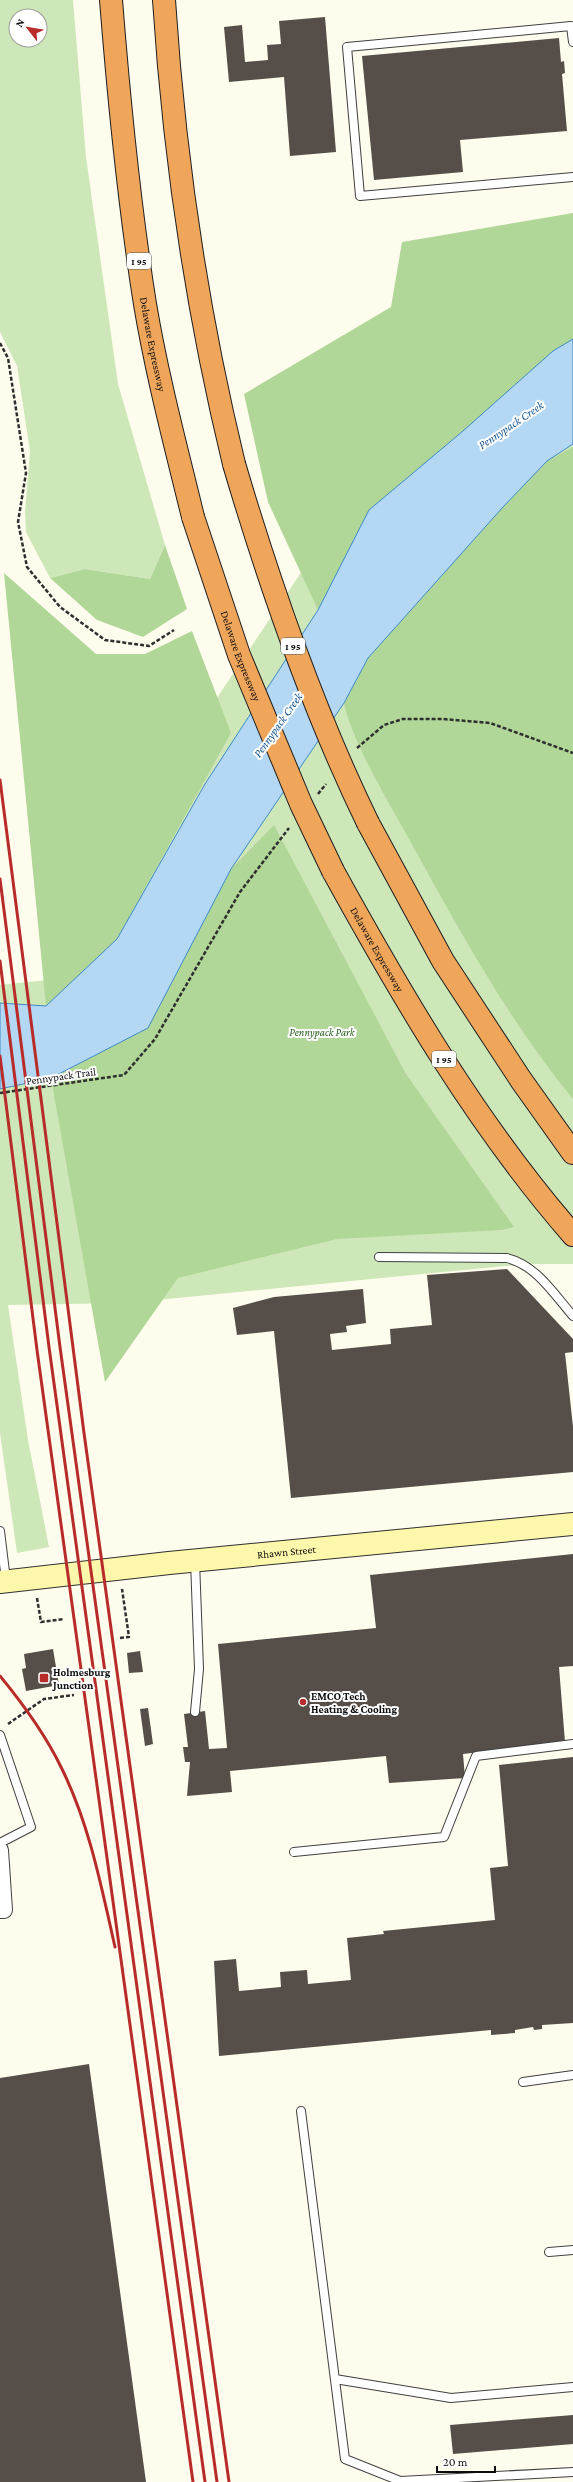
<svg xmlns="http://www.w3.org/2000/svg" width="573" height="2482" font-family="'Crimson Pro',serif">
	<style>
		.green { fill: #cee7b8; fill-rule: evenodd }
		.forest { fill: #b1d798 }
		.water { fill: #b4d8f4; stroke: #3d89c8 }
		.building { fill: #554e49 }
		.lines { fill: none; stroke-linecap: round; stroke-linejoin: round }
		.service-casing { stroke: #404040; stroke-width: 10 }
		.minor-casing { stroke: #404040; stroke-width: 18 }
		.secondary-casing { stroke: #2f2f2f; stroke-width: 24 }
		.motorway-casing { stroke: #1e1e1e; stroke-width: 24 }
		.path { stroke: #2f2f2f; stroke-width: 2.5; stroke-dasharray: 4 2; stroke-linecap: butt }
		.service { stroke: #fff; stroke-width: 8 }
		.minor { stroke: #fff; stroke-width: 16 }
		.secondary { stroke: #fcf7aa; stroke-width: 22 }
		.motorway { stroke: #efa65a; stroke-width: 22 }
		.rail { stroke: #b72b2a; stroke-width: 3 }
		.motorway-bridge-casing { stroke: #1e1e1e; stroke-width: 24; stroke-linecap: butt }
		.motorway-bridge { stroke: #efa65a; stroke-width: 22 }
		.poi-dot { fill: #b72b2a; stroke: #fff; stroke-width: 1.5 }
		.labels { text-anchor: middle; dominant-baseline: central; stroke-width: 4; stroke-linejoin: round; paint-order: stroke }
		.shield { fill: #fff; stroke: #565656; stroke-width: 1 }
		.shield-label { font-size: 10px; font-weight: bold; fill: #0d0d0d }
		.street-label { font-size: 11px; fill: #0d0d0d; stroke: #fff }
		.park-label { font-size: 11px; font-style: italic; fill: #2a6220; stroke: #fff }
		.poi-label { font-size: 11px; font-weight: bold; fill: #0d0d0d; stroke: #fff; text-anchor: start }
		.water-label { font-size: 12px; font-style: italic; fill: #1b5b99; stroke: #fff }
	</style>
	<rect width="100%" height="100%" fill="#fefced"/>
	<!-- green -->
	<path class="green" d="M0 0H73L86 157 118 384 165 545 150 579 85 569 50 578 26 532 25 512 30 451 17 366 0 332ZM16 16H40V40H16Z
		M573 313V1264H525L127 1303 8 1305 28 1440 49 1547 17 1553 0 1433V985L67 978 194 732 339 516Z"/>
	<!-- forest -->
	<path class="forest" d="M573 213V339L553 351 463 431 369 510 318 610 268 502 244 394 391 307 402 242Z
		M573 447V1099C508 1020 458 928 409 839 388 801 353 744 344 703L368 658 503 507 547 461Z
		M165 545 187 609 143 637 97 620 50 578 85 569 150 579Z
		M4 573 96 654H145L192 631 231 733 117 939 46 1006Z
		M274 825 406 1074 514 1227 502 1230 337 1239 178 1278 105 1382 51 1078 148 1028 231 869Z"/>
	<!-- water -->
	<path class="water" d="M573 339V444L547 461 503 507 368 658 344 703 231 869 148 1028 51 1078 0 1089V1003L46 1006 117 939 205 784 318 610 369 510 463 431 553 351Z"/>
	<!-- building -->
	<path class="building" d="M325 17 336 152 290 156 284 77 229 82 224 27 242 25 245 62 268 60 267 45 281 44 279 21Z
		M559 38 561 62 564 61 565 73 562 74 567 131 460 140 463 172 374 180 362 56Z
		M507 1269 573 1339V1352L565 1353 573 1427V1472L291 1498 274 1331 237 1335 233 1308 274 1297 363 1289 366 1323 346 1326 347 1332 330 1334 332 1350 391 1344 390 1329 432 1325 427 1275Z
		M573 1554V1666L559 1667 565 1742 463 1754 465 1778 389 1783 386 1756 230 1771 232 1792 187 1796 190 1762H185L183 1747H188L184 1714 205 1711 209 1749 227 1748 218 1644 376 1628 370 1575Z
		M53 1649 59 1685 26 1691 22 1669 26 1668 24 1654Z
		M140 1651 143 1672 129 1673 127 1653Z
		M148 1708 153 1744 145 1746 140 1709Z
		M573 1757V2023L542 2025V2029L534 2030 533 2027 515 2030V2033L491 2035V2030L219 2056 214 1961 236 1959 239 1991 281 1987 280 1972 307 1970 308 1984 351 1980 347 1938 384 1934 383 1931 495 1920 490 1868 508 1866 499 1765Z
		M89 2064 146 2482H0V2078Z
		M573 2415V2444L453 2454 450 2425Z"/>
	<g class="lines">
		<!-- service casing -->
		<g class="service-casing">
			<path id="service" d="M573 42 571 26 347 47 360 196 573 177
				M379 1257 507 1258C536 1265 554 1294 573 1316
				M0 1531 6 1580
				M195 1712 199 1669 195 1561
				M0 1735 31 1827 0 1843
				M294 1852 444 1837 476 1756 573 1744
				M523 2082 573 2075
				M301 2111 345 2459 400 2481 573 2472
				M549 2252 573 2250
				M335 2379 451 2398 573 2387"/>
		</g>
		<!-- minor casing -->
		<g class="minor-casing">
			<path id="minor" d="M0 1850 4 1910H0"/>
		</g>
		<!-- secondary casing -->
		<g class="secondary-casing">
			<g id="secondary">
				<path id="s1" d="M0 1582 169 1563 573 1524"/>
			</g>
		</g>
		<!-- motorway casing -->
		<g class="motorway-casing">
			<g id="motorway">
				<path id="s2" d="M111 0C119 101 129 204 145 304 157 376 176 447 193 517"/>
				<path d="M164 0C174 156 197 312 234 464"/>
				<path d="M368 823 443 961 521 1080 573 1153"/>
				<path id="s3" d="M333 871C403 998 477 1125 573 1235"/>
			</g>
		</g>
		<!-- path -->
		<path class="path" d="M0 343 8 358 26 473 18 522 27 567 60 607 105 640 149 646 174 630
			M357 748 384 725 403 719H443L490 723 573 753
			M318 794 326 784
			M0 1093 124 1075 155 1039 240 892 289 828
			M37 1598 41 1622 64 1619
			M120 1638 129 1637 122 1589
			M8 1724 44 1699 74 1695"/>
		<!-- service -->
		<use href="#service" class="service"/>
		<!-- minor -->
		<use href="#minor" class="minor"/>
		<!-- secondary -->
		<use href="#secondary" class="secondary"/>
		<!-- motorway -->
		<use href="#motorway" class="motorway"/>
		<!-- rail -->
		<path class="rail" d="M0 780 84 1433 229 2482
			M0 879 60 1347 217 2482
			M0 961 49 1347 205 2482
			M0 1056 37 1350 193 2482
			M0 1676C23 1704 45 1734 61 1767 89 1823 101 1885 115 1947"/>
		<!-- motorway-bridge casing -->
		<g class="motorway-bridge-casing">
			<g id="motorway-bridge">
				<path d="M234 464C270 586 312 708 368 823"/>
				<path id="s4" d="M193 517 239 655 301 804 333 871"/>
			</g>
		</g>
		<!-- motorway-bridge -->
		<use href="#motorway-bridge" class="motorway-bridge"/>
	</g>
	<!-- markers -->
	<g class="poi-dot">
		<rect x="39" y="1673" width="10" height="10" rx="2"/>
		<circle cx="303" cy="1702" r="4"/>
	</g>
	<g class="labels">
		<!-- shield labels -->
		<g class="shield">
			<rect x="127" y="253" width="24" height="16" rx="3"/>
			<rect x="281" y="638" width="24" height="16" rx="3"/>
			<rect x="432" y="1051" width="24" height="16" rx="3"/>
		</g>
		<g class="shield-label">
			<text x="139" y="261">I 95</text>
			<text x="293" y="646">I 95</text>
			<text x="444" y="1059">I 95</text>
		</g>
		<!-- street labels -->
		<g class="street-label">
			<text stroke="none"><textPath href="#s2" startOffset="347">Delaware Expressway</textPath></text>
			<text stroke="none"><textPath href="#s4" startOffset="147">Delaware Expressway</textPath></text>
			<text stroke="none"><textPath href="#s3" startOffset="90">Delaware Expressway</textPath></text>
			<text transform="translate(61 1076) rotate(-8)">Pennypack Trail</text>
			<text stroke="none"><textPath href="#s1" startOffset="288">Rhawn Street</textPath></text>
		</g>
		<!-- park labels -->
		<g class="park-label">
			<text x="322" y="1032">Pennypack Park</text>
		</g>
		<!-- poi labels -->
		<g class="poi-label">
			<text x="53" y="1672">Holmesburg<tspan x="53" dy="13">Junction</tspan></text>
			<text x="311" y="1696">EMCO Tech<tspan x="311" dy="13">Heating &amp; Cooling</tspan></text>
		</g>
		<!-- water labels -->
		<g class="water-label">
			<text transform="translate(511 425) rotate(-34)">Pennypack Creek</text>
			<text transform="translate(278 725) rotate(-55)">Pennypack Creek</text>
		</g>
	</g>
	<!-- north arrow -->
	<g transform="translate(28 28) rotate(301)"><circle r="19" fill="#ffffff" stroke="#9e9e9e"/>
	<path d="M0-3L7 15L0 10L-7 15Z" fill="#b72b2a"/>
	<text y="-6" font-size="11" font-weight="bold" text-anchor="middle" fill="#0d0d0d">N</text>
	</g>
	<!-- scale -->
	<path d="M437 2466v6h58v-6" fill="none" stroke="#0d0d0d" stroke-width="2"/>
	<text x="443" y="2466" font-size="12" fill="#0d0d0d" stroke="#ffffff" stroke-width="3" paint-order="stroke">20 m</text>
</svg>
